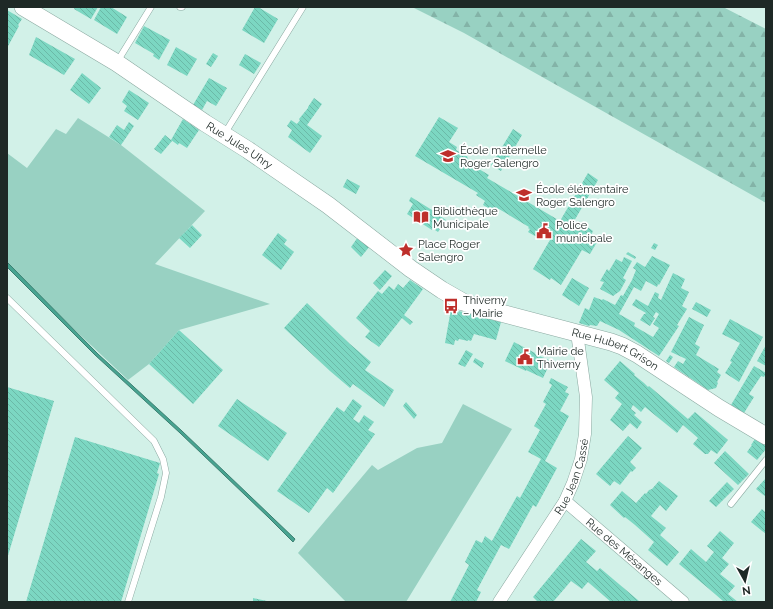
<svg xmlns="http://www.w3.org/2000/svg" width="773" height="609" font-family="Raleway,sans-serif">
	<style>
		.grass { fill: #98d1c2 }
		.forest { fill: url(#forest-firs) }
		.water { fill: #47a491; stroke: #3b7f71 }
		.building { fill: url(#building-back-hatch) }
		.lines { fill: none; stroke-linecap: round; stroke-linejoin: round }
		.lane-casing { stroke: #8ba9a1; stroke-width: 7 }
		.street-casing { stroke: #8ba9a1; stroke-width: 13 }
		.secondary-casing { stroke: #8ba9a1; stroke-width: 18 }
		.lane { stroke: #fff; stroke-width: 6 }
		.street { stroke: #fff; stroke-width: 12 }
		.secondary { stroke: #fff; stroke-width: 17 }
		.labels { text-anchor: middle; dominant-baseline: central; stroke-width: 3.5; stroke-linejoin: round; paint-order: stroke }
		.street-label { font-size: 11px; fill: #1e2926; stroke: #fff }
		.poi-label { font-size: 11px; fill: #1e2926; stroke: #fff; text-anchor: start }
	</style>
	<defs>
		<pattern id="forest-firs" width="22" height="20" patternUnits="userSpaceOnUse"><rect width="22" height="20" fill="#98d1c2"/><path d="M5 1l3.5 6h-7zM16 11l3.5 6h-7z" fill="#83b3a7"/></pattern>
		<pattern id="building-back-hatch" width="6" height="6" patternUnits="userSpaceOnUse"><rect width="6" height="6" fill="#7cd7c2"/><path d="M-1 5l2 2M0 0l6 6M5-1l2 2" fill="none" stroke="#6bb9a7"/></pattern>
	</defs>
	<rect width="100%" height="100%" fill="#d2f1e8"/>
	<!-- grass -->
	<path class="grass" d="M78 118 121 145 205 211 155 264 270 304 179 330 149 364 128 380 7 266V153L27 168 56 129 66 134Z
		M463 404 512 429 406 602H346L298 553 372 465 378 470 417 448 442 443Z"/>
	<!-- forest -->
	<path class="forest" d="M412 7H723L766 29V203L464 33Z"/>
	<!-- water -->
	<path class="water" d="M7 262 98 354 182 431 295 539 293 542 268 517 180 433 95 355 7 267Z"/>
	<!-- building -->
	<path class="building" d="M75 7H98L91 19 74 9Z
		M101 7H111L127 17 117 34 94 20Z
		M255 7H258L278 19 264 43 242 30Z
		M7 10 22 19 18 25 19 26 7 48Z
		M144 26 170 40 159 60 153 56 154 54 135 43Z
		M36 37 75 59 64 75 29 55Z
		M176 47 197 59 187 76 167 65Z
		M213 53 218 56 211 67 206 64Z
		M245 54 261 63 254 74 239 65Z
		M82 73 101 88 89 104 70 90Z
		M209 78 227 88 216 106 207 101 202 110 193 105Z
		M129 90 149 103 138 120 124 111 127 106 122 102Z
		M314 98 322 104 307 125 322 136 310 153 288 137 292 130 287 126 291 120 297 124 300 120 299 119 308 108V107Z
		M439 117 458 128 449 142 457 147 456 150 467 156 468 159 467 162 489 175 487 178 560 221 588 173 598 180 570 228 574 230 579 221 593 231 590 237 597 242 590 254 582 250 561 285 551 278 550 280 533 269 550 240 542 235 540 239 528 232 530 229 528 228 529 227 499 209H497L495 212 483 205 485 201 476 195 478 193 415 156Z
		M183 119 199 130 187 148 179 143 178 145 171 140 172 141 161 154 154 149 165 135 171 140Z
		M129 122 134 126 121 145 109 137 117 125 124 130Z
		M513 129 522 135 501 171 491 165Z
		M347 179 360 186 356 194 343 187Z
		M411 197 440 215V216L446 220 438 232 432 228V230L407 214 413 204 409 201Z
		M192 225 202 235 190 248 179 238Z
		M278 233 287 240 284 244 294 252 281 270 262 255Z
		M358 237 370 246 361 257 351 247Z
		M654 243 658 245 655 250 651 248Z
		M628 252 636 257 635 259 626 254Z
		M652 256 670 265 659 285 658 284 657 287 646 281 641 291 634 287 619 314 635 323 634 326 653 337 659 328 653 324 659 314 656 312 653 317 655 318 650 326 640 320 644 314H645L646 313 632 305 636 299 648 306 655 292 659 294 658 298 661 300 673 273 685 279 681 288 689 292 682 306 687 309 677 325 679 326 659 356 619 330 600 321 597 326 590 325 589 326 579 323 585 308 589 310 594 297 602 300 603 299 615 305 621 295 623 296 632 280 636 270 633 268 637 262 645 267Z
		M624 257 632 261 623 278 626 280 620 291 613 296 600 289 604 282 600 281 607 269 609 271 616 259 622 262Z
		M385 270 392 276 380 290 373 283Z
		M572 278 589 288 579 306 562 295Z
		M410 280 423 289 404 315 413 322 410 325 402 318 379 347 365 337 370 331 356 318 378 291 382 294 389 286 394 290 398 284 403 288Z
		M696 302 711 310 707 317 692 309Z
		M307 303 350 344 371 362 365 370 394 390 384 407 353 384 350 388 330 371 284 328Z
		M451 309 501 322 496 340 474 334 471 341 468 340V341L459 339 458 341 455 340 454 345 445 343Z
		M689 317 704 325 695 344 700 347 696 355 719 369 717 372 721 375 717 382 718 383 716 388 708 390 674 367 678 361 683 364 686 359 671 352Z
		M730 319 763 337 739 382 725 373 732 362 730 361 740 343 722 334Z
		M179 330 223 370 193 404 149 364Z
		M514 342 535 353V354L551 361 543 378 526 370V371L505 361Z
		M766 345V366L757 361Z
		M466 350 473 354 465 367 458 364Z
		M670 355 673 357 669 363 666 361Z
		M475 358 484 363 482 368 473 362Z
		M620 361 635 374 634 375 644 383 648 387 649 386 688 419 695 412 728 440 717 454 711 450 708 454H705L693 444 698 438 683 425 677 433 645 407 641 412 633 405 631 409 636 413 634 415 642 422 637 429 630 423 623 431 610 420 622 404 615 398 619 393 604 380Z
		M754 366 766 373V374L764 377 761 376 749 394 754 397 744 413 731 405Z
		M551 378 568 387 565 392 569 394 560 411 569 416 545 461 557 468 536 507 533 505 509 549 501 545 477 590 481 592 476 602H450L469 565 465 562 476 540 482 543 485 536 492 541 517 496 520 498 541 459 528 452 540 430 534 426 546 404 543 402 552 385 549 383Z
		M7 387 54 401 7 559Z
		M237 399 287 433 268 461 218 426Z
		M353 399 362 406 353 419 359 423 364 415 374 422 368 430 375 434 333 493 327 488 309 513 277 491 337 407 344 412Z
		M406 402 417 415 414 419 403 406Z
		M628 436 642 448 630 462 636 468 632 472 631 471 620 485 614 481 610 486 596 474Z
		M757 436 766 441V449L757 460 747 452 752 445H751Z
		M75 437 160 463 157 473 159 474 121 602H26Z
		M725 451 749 474 738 485 714 463Z
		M766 478V497L756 489Z
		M659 481 678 496 666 511 660 505 651 516 666 528 660 535 679 552 667 566 648 550 654 542 635 525 625 517 624 518 610 505 622 491 636 503 645 493 646 494 649 490 652 489Z
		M727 482 734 489 716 507 709 501Z
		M762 509 766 513V534L751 522Z
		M720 531 734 543 722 558 729 564 720 574 735 586 728 594 738 602H721L723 601 708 588 679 564 691 549 706 562 714 552 707 546Z
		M581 539 596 551 586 562 597 571 600 568 639 601 638 602H611L588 582 582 589 571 581 553 602H538L533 597Z
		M253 598 267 601V602H253Z"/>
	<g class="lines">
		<!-- lane casing -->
		<g class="lane-casing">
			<path id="lane" d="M180 7H182
				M117 62 151 7
				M225 133 303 7
				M7 298 154 441 163 459 166 473 161 497 128 602
				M731 504 766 460"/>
		</g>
		<!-- street casing -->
		<g class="street-casing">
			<g id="street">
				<path id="s1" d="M565 501 683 602"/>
				<path id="s2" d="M499 602 565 501 573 483 581 459 585 434 586 397 577 333"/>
			</g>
		</g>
		<!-- secondary casing -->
		<g class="secondary-casing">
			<g id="secondary">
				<path id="s3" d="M23 7 117 63 205 123 248 150 328 205 411 269 442 290 463 302 482 308 611 342 622 346 637 354 719 408 766 436"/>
			</g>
		</g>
		<!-- lane -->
		<use href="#lane" class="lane"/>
		<!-- street -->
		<use href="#street" class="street"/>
		<!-- secondary -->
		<use href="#secondary" class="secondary"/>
	</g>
	<!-- icons -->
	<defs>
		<g id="school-bare" transform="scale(1.2)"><path d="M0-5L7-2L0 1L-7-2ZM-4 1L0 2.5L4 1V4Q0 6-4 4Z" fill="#be2f2b" stroke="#fff" stroke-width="2.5" paint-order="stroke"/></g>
		<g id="library-bare" transform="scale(1.2)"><path d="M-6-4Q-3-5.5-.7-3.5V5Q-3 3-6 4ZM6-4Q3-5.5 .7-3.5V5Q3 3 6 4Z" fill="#be2f2b" stroke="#fff" stroke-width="2.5" paint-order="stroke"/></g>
		<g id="civic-bare" transform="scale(1.2)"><path d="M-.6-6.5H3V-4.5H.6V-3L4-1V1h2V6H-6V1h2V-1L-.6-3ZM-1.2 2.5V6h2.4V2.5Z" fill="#be2f2b" stroke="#fff" stroke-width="2.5" paint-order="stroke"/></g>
		<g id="sight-bare" transform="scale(1.2)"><path d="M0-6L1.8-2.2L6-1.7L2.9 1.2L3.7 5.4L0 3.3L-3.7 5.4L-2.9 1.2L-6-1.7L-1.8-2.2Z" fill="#be2f2b" stroke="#fff" stroke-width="2.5" paint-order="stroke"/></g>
		<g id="bus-bare" transform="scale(1.2)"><path d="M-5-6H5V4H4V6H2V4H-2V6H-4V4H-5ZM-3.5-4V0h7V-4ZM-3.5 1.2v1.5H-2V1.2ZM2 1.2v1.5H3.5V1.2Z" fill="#be2f2b" stroke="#fff" stroke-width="2.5" paint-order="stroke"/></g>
	</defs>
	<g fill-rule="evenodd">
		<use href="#school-bare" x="448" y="156"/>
		<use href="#school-bare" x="524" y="195"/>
		<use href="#library-bare" x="421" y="217"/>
		<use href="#civic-bare" x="544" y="231"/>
		<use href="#sight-bare" x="406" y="250"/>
		<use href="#bus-bare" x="451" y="306"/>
		<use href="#civic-bare" x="525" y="357"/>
	</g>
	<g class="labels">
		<!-- street labels -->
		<g class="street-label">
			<text stroke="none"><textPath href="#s3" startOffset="257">Rue Jules Uhry</textPath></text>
			<text stroke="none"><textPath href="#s3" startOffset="690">Rue Hubert Grison</textPath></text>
			<text stroke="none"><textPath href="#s2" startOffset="146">Rue Jean Cassé</textPath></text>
			<text stroke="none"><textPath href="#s1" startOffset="78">Rue des Mésanges</textPath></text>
		</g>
		<!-- poi labels -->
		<g class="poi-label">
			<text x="460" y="150">École maternelle<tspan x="460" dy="13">Roger Salengro</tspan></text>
			<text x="536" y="189">École élémentaire<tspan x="536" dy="13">Roger Salengro</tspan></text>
			<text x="433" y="211">Bibliothèque<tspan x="433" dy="13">Municipale</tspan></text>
			<text x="556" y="225">Police<tspan x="556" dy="13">municipale</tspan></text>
			<text x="418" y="244">Place Roger<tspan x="418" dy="13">Salengro</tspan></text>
			<text x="463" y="300">Thiverny<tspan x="463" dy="13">– Mairie</tspan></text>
			<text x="537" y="351">Mairie de<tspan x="537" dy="13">Thiverny</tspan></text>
		</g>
	</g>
	<!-- border -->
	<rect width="773" height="609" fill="none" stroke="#1e2926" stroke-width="16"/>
	<!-- north arrow -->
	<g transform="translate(745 581) rotate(172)" stroke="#ffffff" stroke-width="3" paint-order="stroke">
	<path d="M0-3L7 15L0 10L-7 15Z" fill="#1e2926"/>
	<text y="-6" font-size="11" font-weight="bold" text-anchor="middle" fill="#1e2926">N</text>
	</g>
</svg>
